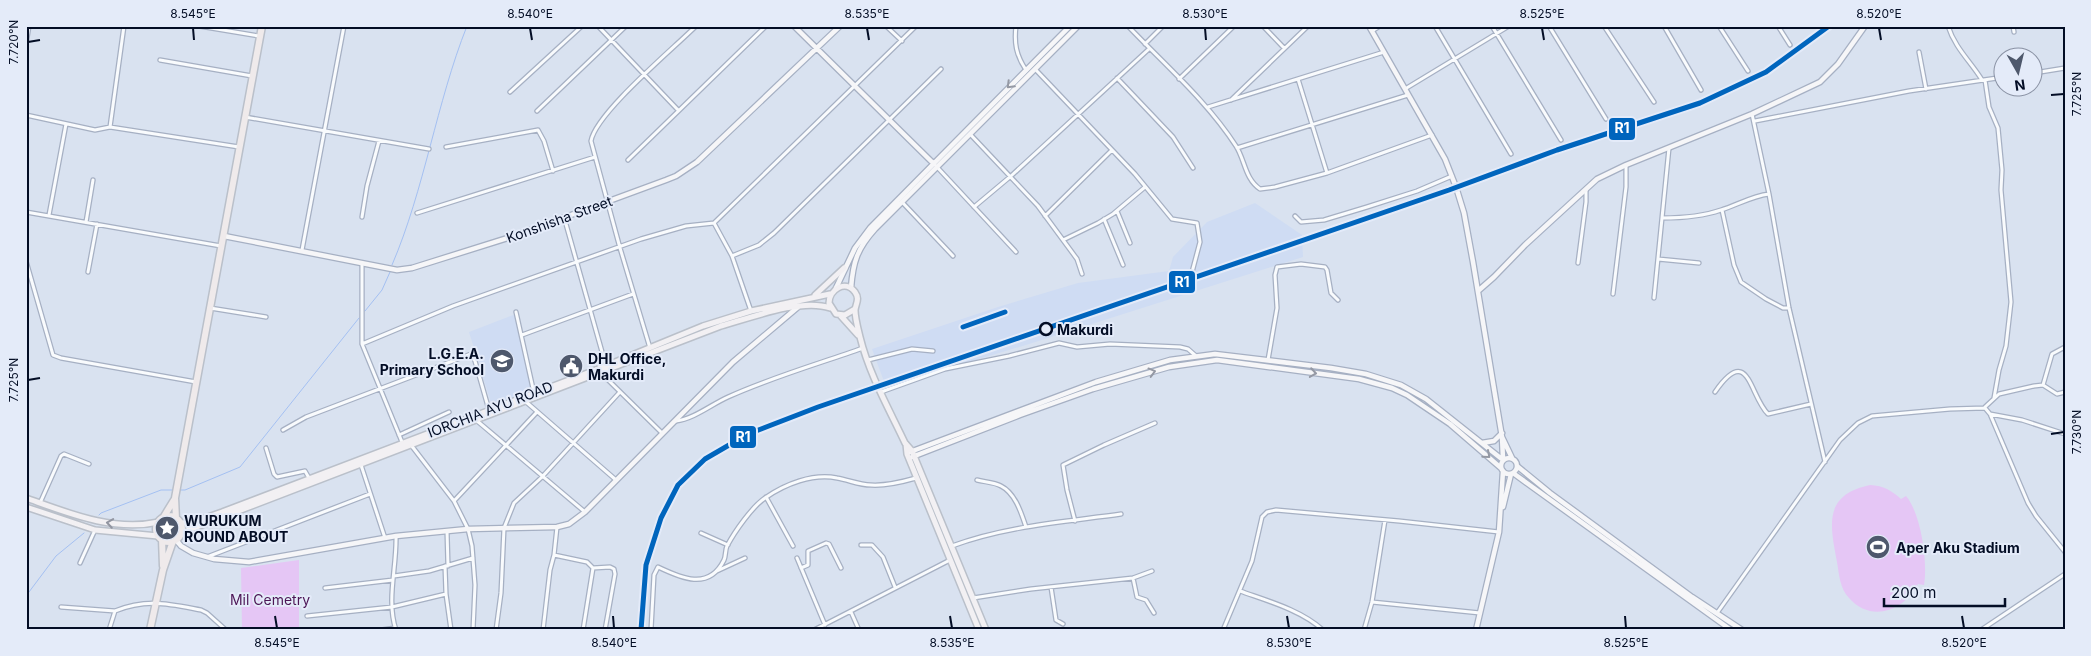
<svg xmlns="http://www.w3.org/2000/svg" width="2091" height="656" font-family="Inter,sans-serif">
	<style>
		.built { fill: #cfdcf3 }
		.green { fill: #e5c6f5 }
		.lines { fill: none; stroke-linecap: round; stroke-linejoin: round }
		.stream { stroke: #a4c0f2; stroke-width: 1 }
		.street-casing { stroke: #a6b0c3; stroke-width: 5.5 }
		.secondary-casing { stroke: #a6b0c3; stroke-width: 7 }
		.primary-casing { stroke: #bac0ca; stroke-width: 8 }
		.highway-casing { stroke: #bac0ca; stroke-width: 9 }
		.street { stroke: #f9fbfd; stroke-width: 3 }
		.secondary { stroke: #f6f6f8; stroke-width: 4.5 }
		.primary { stroke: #f2f0f3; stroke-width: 5 }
		.highway { stroke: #efeaeb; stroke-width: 6 }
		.rail-casing { stroke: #c6c9ce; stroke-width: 3 }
		.rail { stroke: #e4ebf9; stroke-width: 1; stroke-dasharray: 4; stroke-linecap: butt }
		.rail-1-casing { stroke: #e4ebf9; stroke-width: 9 }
		.rail-1 { stroke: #0065bd; stroke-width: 5 }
		.oneway { stroke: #9599a4 }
		.oneway2 { stroke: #9295a1 }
		.ticks { fill: none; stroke: #030d25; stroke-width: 2 }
		.stop-dot { fill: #e4ebf9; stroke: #030d25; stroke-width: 2.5 }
		.labels { text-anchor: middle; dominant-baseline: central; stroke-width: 4; stroke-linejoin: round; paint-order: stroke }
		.street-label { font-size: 14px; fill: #030d25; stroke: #e4ebf9 }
		.stop-label { font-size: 14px; font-weight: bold; fill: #030d25; stroke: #e4ebf9; text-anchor: start }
		.poi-label { font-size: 14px; font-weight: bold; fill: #030d25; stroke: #e4ebf9; text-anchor: start }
		.park-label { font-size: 14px; fill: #4d1656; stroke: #e4ebf9 }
		.line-badge { stroke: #e4ebf9; stroke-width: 2 }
		.badge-label { font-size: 14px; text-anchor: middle; font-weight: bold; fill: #fff }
		.neatline { fill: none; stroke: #030d25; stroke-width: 2 }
		.ticks-label { font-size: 12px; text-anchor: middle; fill: #030d25 }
	</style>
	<rect width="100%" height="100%" fill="#d9e2f0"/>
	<!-- built -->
	<path class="built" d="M1255 203 1302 235 1303 257 1029 344 886 387 872 349 998 307 1078 283 1169 271 1173 257 1207 222Z
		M516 314 533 391 492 406 469 332Z"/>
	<!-- green -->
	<path class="green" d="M1870 485C1884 486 1891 490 1901 499L1906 496C1921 513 1928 563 1924 585L1918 584C1904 611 1871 623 1849 598 1840 589 1839 574 1837 562 1830 525 1823 495 1870 485Z
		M299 560V630H242L241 568Z"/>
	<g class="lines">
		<!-- stream -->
		<path class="stream" d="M392 265C425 188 436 104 467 26
			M365 311 382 290 390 272
			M180 490H185L240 467 359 318
			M99 515 101 513 161 490H172
			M26 596 56 556 84 533"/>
		<!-- street casing -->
		<g class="street-casing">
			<path id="street" d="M199 26 259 36
				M598 26 678 110
				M886 26 902 41
				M1016 26C1014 43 1016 55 1026 70
				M1128 26C1165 65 1207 101 1236 146 1245 160 1245 179 1260 189L1275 187 1327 173 1432 135
				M1263 26 1284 48
				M1435 26 1511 154
				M1492 26 1561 140
				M1549 26 1606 119
				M1604 26 1654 102
				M1664 26 1701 90
				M1719 26 1748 71
				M1778 26 1790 45
				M1948 26C1955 48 1971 62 1982 80
				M2013 26 2014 32
				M1372 31 1380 26
				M26 44 29 26
				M1145 44 1163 26
				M1919 52 1926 89
				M160 60 252 76
				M1035 69 1135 174 1172 219 1197 223 1200 242 1191 276
				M2034 73 2065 68
				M1117 78 1173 137 1193 168
				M1179 79 1234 26
				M1298 79 1327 173
				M1985 80 1989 107 1998 128 2002 170 2001 190 2011 302 2006 346 1999 370 1994 398
				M1405 89 1509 26
				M510 92 582 26
				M1231 100 1308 26
				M1208 107 1384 52
				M537 111 626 26
				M1752 114 1769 194 1789 308 1825 462
				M26 115 95 130 110 127 239 147
				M245 117 429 149
				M1755 121 1909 91 2004 77
				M110 127 124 26
				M970 134 1038 206 1077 259 1082 274
				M446 147 538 130 544 141 553 171
				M1237 148 1408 95
				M628 160 766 26
				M937 167 1016 252
				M902 202 953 256
				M974 207 1011 176 1149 49
				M1722 210 1734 265 1741 282 1766 299 1783 308H1789
				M1117 211 1130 243
				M26 212 221 246
				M417 213 595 157
				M49 215 66 124
				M1045 216 1112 150
				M1295 216 1301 222 1324 220 1367 207 1417 191 1452 176
				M362 217 367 186 379 141
				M564 217 606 366
				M1662 218C1682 218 1701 217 1721 210 1737 205 1752 196 1769 194
				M1104 219 1123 265
				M86 222 93 180
				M714 223 732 256 751 311
				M1063 240 1098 223 1113 214 1145 187
				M302 250 344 26
				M732 256 759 245 774 233 941 69
				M1658 259 1699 263
				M26 261 53 355 61 358 196 382
				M362 263V344L402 442
				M1578 263 1586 202V190
				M88 272 97 224
				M1613 294 1626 187V165
				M1654 298 1669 148
				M210 308 266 317
				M516 312 534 393
				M522 335 633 294
				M362 344 453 306 641 239 686 226 714 223 916 26
				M650 348 620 248 591 141C596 113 673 49 696 26
				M868 360 912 349 933 351
				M1268 360 1277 308 1275 275 1277 267 1301 264 1325 267 1327 270 1331 293 1338 300
				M601 373 662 433
				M2043 385 2052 354 2065 347
				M881 392 945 369 1009 356 1059 343 1077 347 1110 344 1180 347 1188 349 1196 356
				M1715 392C1749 343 1749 395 1768 414L1811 404
				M525 401 616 480
				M1985 407 1999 394 2034 386 2043 385 2057 394 2065 392
				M1990 414 2022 420 2065 434
				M476 420 585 512
				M676 421C694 419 712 404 728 397 772 377 818 364 863 348
				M283 430 306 417 471 354 475 361 489 410
				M399 435 449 412
				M411 445 454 501 468 529 472 546 475 585 473 630
				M266 448 274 474 277 477 305 471 309 478
				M361 465 385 538
				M977 480C984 482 994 482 1001 486 1015 493 1021 512 1026 527
				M766 497 793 546
				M454 501 537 412
				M40 503 61 456 64 454 89 464
				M1075 521 1067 490 1063 465 1104 445 1155 423
				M557 527 554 555 587 562 593 568 583 630
				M447 531 448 566
				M701 533 728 545
				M861 545H872L883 557 895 587
				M952 546C1006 526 1064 522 1121 514
				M207 557 370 494
				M797 558 825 625
				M80 563 95 530
				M445 566 446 594 451 630
				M593 568 610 567 614 569 615 574 605 630
				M801 568 808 565V551L826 543 829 544 841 568
				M717 571 745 558
				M394 576 429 571 473 558
				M1133 578 1137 597 1146 600 1154 613
				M1051 587 1056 620 1063 624
				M325 588 393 580
				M1240 591C1268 601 1301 610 1323 630
				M973 598 1031 589 1133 578 1152 571
				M1372 602 1480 613
				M61 607 115 611
				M851 612 859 630
				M1717 613 1840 440 1858 423 1872 416 1950 409 1985 408 1990 414 2028 503 2036 516 2065 552
				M307 616 392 607 446 594
				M109 630 115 611C147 598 169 604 201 610L207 613 226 630
				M381 630 395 628
				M396 630C386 600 397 567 396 536
				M460 630H503
				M496 630 501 593 504 528 514 503 542 477 619 393
				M543 630 550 570 554 555
				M651 630 654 575 658 567C681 578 709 591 724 560 726 556 725 550 727 546 735 531 752 507 765 498 785 484 813 473 837 478 849 480 859 485 871 485 886 486 902 482 916 478
				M814 630 950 560
				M1223 630 1252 561 1262 517 1267 512 1276 510 1399 521 1499 532
				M1364 630 1372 602 1385 520
				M1981 630 2065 574"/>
		</g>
		<!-- secondary casing -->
		<g class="secondary-casing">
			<path id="secondary" d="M794 26 934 164
				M1369 26 1445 159 1456 187 1464 213 1473 262 1502 437 1512 458
				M224 236 397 270 412 268 514 236 666 180 676 176 697 162 840 26
				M836 288 855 248 870 228 1070 26
				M851 288C853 262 857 249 875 229L1078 26
				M1478 291 1494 277 1525 245 1597 179 1626 165 1752 114 1820 82 1838 64 1865 26
				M1502 437 1503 459
				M1482 443 1494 441 1502 433
				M910 452 1096 382 1170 360 1215 354 1331 368 1366 374 1401 385 1426 399 1503 460
				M912 457 1020 415 1093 389 1169 367 1217 360 1359 379 1392 388 1407 395 1450 424 1501 468
				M1501 466a8 8 0 1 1 16 0a8 8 0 1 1-16 0Z
				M1517 466 1550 493 1692 597 1742 630
				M1513 473 1731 630
				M1503 507 1511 474
				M176 540 181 546 193 553 214 559 249 562 396 536 468 529 557 527 569 524 585 512 733 362 798 307
				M1476 630 1499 532 1503 471"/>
		</g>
		<!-- primary casing -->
		<g class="primary-casing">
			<path id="primary" d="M815 295 844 268
				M855 309 845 315 836 314 829 303C829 290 845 279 855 292 860 299 856 303 855 310 855 318 858 329 860 337 869 374 889 409 905 443L912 451 986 630
				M840 315 858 335
				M906 444 907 454 979 630
				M26 498C68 513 113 532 159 522
				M26 507 95 530 158 536
				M180 523H191L222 512 598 369 703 326 751 311 830 294
				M181 533 721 326C750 318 801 298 830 308"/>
		</g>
		<!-- highway casing -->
		<g class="highway-casing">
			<path id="highway" d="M156 529a13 13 0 1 1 26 0a13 13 0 1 1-26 0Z
				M163 518 174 500
				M176 519 175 498 262 26
				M162 539 163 566
				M150 630 163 570 173 541"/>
		</g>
		<!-- street -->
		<use href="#street" class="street"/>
		<!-- secondary -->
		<use href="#secondary" class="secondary"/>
		<!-- primary -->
		<use href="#primary" class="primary"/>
		<!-- highway -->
		<use href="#highway" class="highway"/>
		<!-- rail casing -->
		<g class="rail-casing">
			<path id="rail" d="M963 327 1005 312"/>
		</g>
		<!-- rail -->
		<use href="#rail" class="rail"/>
		<!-- rail-1 casing -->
		<g class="rail-1-casing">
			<path id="rail-1" d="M963 327 1005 312
				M641 630 646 565 661 518 678 485 705 459 748 434 818 407 1449 190 1557 150 1700 103 1766 72 1829 26"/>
		</g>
		<!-- rail-1 -->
		<use href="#rail-1" class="rail-1"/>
	</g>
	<!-- one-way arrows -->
	<defs><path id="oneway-chevron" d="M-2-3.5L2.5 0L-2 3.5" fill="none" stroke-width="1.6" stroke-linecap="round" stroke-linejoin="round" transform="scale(1.25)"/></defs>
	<g class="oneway">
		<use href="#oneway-chevron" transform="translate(1010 85) rotate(135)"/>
		<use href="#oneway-chevron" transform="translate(1152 372) rotate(-15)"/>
		<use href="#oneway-chevron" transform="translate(1313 373) rotate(9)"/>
		<use href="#oneway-chevron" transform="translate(1487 455) rotate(41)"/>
	</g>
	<use class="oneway2" href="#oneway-chevron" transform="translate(110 523) rotate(-171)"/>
	<!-- ticks -->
	<path class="ticks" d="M193 28 194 40M530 28 532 40M867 28 869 40M1205 28 1206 40M1542 28 1544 40M1879 28 1881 40M28 42 40 40M2051 95 2064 94M28 380 40 378M2051 434 2064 432M275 616 277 628M613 616 614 628M950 616 952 628M1287 616 1289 628M1625 616 1626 628M1962 616 1964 628"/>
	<!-- icons -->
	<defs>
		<g id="school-disc" transform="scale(1.25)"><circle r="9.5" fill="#4e586c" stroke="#e4ebf9"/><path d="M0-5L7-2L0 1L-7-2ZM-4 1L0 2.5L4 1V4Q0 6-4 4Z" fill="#fff"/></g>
		<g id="civic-disc" transform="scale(1.25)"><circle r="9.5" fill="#4e586c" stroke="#e4ebf9"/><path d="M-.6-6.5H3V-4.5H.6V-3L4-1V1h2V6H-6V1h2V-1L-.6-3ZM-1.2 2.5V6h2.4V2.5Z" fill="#fff"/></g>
		<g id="sight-disc" transform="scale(1.25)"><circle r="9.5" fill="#4e586c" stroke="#e4ebf9"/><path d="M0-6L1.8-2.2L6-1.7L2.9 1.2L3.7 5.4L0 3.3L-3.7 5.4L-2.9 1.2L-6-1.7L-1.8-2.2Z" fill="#fff"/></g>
		<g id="stadium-disc" transform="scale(1.25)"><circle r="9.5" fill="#4e586c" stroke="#e4ebf9"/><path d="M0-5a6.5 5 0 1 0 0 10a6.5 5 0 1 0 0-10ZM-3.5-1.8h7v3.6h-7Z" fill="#fff"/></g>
	</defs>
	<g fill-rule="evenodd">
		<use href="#school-disc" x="502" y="361"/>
		<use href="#civic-disc" x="571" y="366"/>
		<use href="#sight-disc" x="167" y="528"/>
		<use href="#stadium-disc" x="1878" y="547"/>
	</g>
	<!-- markers -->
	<circle class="stop-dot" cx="1046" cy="329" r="6"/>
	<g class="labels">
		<!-- street labels -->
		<g class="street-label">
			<text transform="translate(559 219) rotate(-20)">Konshisha Street</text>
			<text transform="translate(490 409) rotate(-21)">IORCHIA AYU ROAD</text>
		</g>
		<!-- stop labels -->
		<g class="stop-label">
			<text x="1057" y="329">Makurdi</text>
		</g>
		<!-- poi labels -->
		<g class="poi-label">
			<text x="484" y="353" text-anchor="end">L.G.E.A.<tspan x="484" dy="16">Primary School</tspan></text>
			<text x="588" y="358">DHL Office,<tspan x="588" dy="16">Makurdi</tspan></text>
			<text x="184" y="520">WURUKUM<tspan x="184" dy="16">ROUND ABOUT</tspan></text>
			<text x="1896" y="547">Aper Aku Stadium</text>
		</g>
		<!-- park labels -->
		<g class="park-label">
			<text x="270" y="599">Mil Cemetry</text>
		</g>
	</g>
	<g class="line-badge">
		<rect x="1608" y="117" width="28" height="24" rx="5" fill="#0065bd"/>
		<rect x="1168" y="270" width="28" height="24" rx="5" fill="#0065bd"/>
		<rect x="729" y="425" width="28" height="24" rx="5" fill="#0065bd"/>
	</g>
	<g class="badge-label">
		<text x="1622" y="133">R1</text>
		<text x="1182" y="287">R1</text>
		<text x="743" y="442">R1</text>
	</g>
	<!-- border -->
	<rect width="2091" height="656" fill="none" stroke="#e4ebf9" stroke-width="55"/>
	<!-- north arrow -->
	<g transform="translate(2018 72) rotate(172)"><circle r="24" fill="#e4ebf9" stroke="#8a92a4"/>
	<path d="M0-4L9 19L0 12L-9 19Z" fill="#4e586c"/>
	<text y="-8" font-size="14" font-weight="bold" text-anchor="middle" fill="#030d25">N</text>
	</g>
	<!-- scale -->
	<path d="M1884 598v8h121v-8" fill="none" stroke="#030d25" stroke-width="2.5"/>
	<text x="1891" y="598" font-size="15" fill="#030d25" stroke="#e4ebf9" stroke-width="4" paint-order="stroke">200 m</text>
	<rect x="28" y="28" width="2036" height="600" class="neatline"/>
	<g class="ticks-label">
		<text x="193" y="18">8.545°E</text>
		<text x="530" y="18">8.540°E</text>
		<text x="867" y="18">8.535°E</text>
		<text x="1205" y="18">8.530°E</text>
		<text x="1542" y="18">8.525°E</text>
		<text x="1879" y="18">8.520°E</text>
		<text transform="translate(14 42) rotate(-90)" y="4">7.720°N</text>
		<text transform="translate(2077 94) rotate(-90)" y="4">7.725°N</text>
		<text transform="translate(14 380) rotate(-90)" y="4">7.725°N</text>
		<text transform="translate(2077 432) rotate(-90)" y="4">7.730°N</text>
		<text x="277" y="647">8.545°E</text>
		<text x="614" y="647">8.540°E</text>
		<text x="952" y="647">8.535°E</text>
		<text x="1289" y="647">8.530°E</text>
		<text x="1626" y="647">8.525°E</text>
		<text x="1964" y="647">8.520°E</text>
	</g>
</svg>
